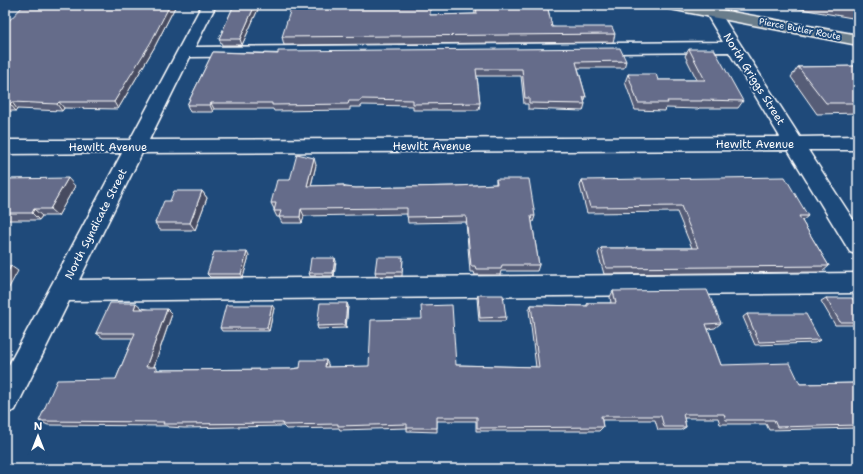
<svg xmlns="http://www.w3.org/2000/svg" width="863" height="474" font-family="'Shantell Sans',sans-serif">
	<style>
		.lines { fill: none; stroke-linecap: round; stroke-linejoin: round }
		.minor-casing { stroke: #fff; stroke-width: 3 }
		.major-casing { stroke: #fff; stroke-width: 3 }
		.minor { fill: #1f4a7a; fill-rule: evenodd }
		.major { fill: #6b7d8b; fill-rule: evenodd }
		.wall { fill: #575d77; stroke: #fff }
		.shaded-wall { fill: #474c61; stroke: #fff }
		.building { fill: #656c8a; stroke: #fff }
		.labels { text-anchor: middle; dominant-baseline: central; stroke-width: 4; stroke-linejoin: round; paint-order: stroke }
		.far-street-label { font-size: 9px; fill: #fff; stroke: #1f4a7a }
		.street-label { font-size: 11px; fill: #fff; stroke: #1f4a7a }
	</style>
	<rect width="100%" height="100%" fill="#1f4a7a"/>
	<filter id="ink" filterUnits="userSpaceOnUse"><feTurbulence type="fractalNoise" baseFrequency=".025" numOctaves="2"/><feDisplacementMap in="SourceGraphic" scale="8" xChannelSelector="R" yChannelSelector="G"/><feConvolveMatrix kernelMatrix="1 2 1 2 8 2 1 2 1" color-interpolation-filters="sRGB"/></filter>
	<g filter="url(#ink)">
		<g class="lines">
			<!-- minor casing -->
			<g class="minor-casing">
				<path id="minor" d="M202 5H216L195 47 723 42 701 5H715L800 137 858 136V150H808L858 227V255L850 252 788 150 142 153 79 280 858 273V293L69 301 15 410 5 414V372L122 153 5 154V140H130ZM729 52 780 137 149 140 190 57Z"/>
			</g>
			<!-- major casing -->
			<g class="major-casing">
				<path id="major" d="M663 5H693L858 35V45L670 9 665 8Z"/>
			</g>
			<!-- minor -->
			<use href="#minor" class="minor"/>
			<!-- major -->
			<use href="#major" class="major"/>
		</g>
		<!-- wall -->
		<path class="wall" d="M170 5H174L175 7 154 48 118 109 64 108 62 111 17 109 16 111H5V25Z
			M234 5H258L259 7 242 45H222L219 39Z
			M474 5H547L552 27 615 34 613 42 284 45 282 37 430 15 475 14Z
			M778 5H858V19Z
			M689 49 743 101 738 108H699L698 109 666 108 665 111 635 110 625 82 628 74 658 80H697L685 56Z
			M213 52 626 61 624 68H578L586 97 584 102 585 104 583 111 528 109V104H524L521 76H477L480 103 479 110H413V106L362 105 361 107H350V110L274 111 273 109H214L213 112H190L187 105Z
			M858 66V113L817 114 791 77 798 67Z
			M316 165 311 186 344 185 345 187 356 188 456 186 496 184V179L535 216 533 222H532L539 265 537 271H501L500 275H475L474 272H470L466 222 408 223 407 214 304 216 302 223H282L279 217H277L274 211V209L271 203Z
			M5 179 75 186 58 216H42L39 220H5Z
			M582 180 808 216 802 221 829 266 822 272 604 274 598 253 601 248H692L677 212 587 213 580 186Z
			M202 191 207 198 195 230H160L155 223 170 201Z
			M249 256 243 277H210L207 274Z
			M403 257 402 276H376L375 272Z
			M336 261 334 276H310L309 273Z
			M613 291 721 323 715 328 708 329 721 365 800 384 858 383V428L769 430 766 424H720L718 418H684L686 427 681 430H658L655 420H602L603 427 599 431H476V421H437V432L407 431V428L340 430 339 428 286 429 283 426 184 428 169 427 167 426 48 425 39 421 116 379 133 338H103L96 333 142 308 172 314 154 367H156L158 370 291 369 328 364V367L456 365 536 367 529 310 531 305 586 306 588 303H611L610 297Z
			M478 295 506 317 505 321H479L477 298Z
			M826 298 858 307V325H835L821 301Z
			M347 303 348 306 346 328 318 329 317 326Z
			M274 308 269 331H222L220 328Z
			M747 314 820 340 815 343 755 345 743 317Z"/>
		<!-- shaded-wall -->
		<path class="shaded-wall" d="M170 5H174L175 7 154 48 118 109 114 102Z
			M255 5H258L259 7 242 45 240 39Z
			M12 102 17 109 16 111 10 104Z
			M59 102 64 108 62 111 57 104Z
			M211 103 214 109 213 112 210 105Z
			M314 158 316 165 309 193 307 186Z
			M68 178 75 186 58 216 50 209Z
			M202 191 207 198 195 230 190 223Z
			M34 209 42 216 39 220 32 213Z
			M301 209 304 216 302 223 300 217Z
			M247 252 249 256 243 277 241 274Z
			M335 258 336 261 334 276 333 273Z
			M11 266 18 271 5 295V277Z
			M136 303 142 308 140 314 134 309Z
			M347 303 348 306 346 328 345 325Z
			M272 305 274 308 269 331 267 328Z
			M167 309 172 314 152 372 146 367Z
			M326 360 328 364V372L325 367Z"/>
		<!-- building -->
		<path class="building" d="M24 5H170L151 42 114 102H59L57 104 12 102 10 104H5V25Z
			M234 5H255L240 39H219Z
			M292 5H430V15L477 14 476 5H547L552 27H612L615 34 282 37Z
			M620 48 626 61 576 62 586 97H583L585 104 529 103V98H525L522 69H476L480 103 413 104V100L361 99 360 101H349L348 104 272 105V103H211L210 105H187L213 52 278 54V51Z
			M689 49H714L743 101 702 100V101H667L668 103H638L628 74H656L658 80H705Z
			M858 66V103H826L798 67Z
			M297 154 314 158 307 186 344 185V187L356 188 456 186 497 184 496 179H529L535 216H531L539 265H502L501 269H476L475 266H471L466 216 407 217V208L301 209 300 217H279L281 211H274L276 203H271L277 180H290Z
			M785 177 808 216H799L829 266 606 268 601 248H698L681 206 590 207 582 180Z
			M68 178 50 209H34L32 213H5V179Z
			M174 191H202L190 223H155L164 201H170Z
			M214 252H247L241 274H207Z
			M377 257H403L402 272H375Z
			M311 258H335L333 273H309Z
			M5 266H11L5 277Z
			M707 290 721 323 706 324 721 365 790 363 800 384 858 383V425L777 427 774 420H726L724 414H683L686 427H664L661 416H601L603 427 477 428V417H437V428H407V424L338 426V424L282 425 283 423 178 424H163L164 422 39 421 57 380 116 379 135 333H96L110 303H136L134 309H167L146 367H156L155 370 291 369 300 368 301 360H326L325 367 369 366 371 320 422 319 421 306 452 305 456 365 539 367 531 305 588 306V303H616L613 291Z
			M478 295H503L506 317 480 318Z
			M826 298H852L858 307V322H840Z
			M320 303H347L345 325 317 326Z
			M226 305H272L267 328H220Z
			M747 314H806L820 340 759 342Z"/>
	</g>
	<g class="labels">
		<!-- far-street labels -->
		<g class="far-street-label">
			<text transform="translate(800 29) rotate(11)">Pierce Butler Route</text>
		</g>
		<!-- street labels -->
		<g class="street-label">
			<text transform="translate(754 79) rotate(58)">North Griggs Street</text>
			<text x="755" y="144">Hewitt Avenue</text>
			<text x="432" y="146">Hewitt Avenue</text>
			<text x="108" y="147">Hewitt Avenue</text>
			<text transform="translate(96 224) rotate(-63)">North Syndicate Street</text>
		</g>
	</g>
	<!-- margin -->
	<rect width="863" height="474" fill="none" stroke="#1f4a7a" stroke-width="20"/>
	<rect x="10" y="10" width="843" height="454" fill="none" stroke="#fff" stroke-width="1.5" filter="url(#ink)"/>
	<!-- north arrow -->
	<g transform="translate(38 436)" stroke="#1f4a7a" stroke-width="3" paint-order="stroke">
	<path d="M0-3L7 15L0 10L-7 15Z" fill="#ffffff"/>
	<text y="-6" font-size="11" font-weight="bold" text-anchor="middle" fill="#ffffff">N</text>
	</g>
</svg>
